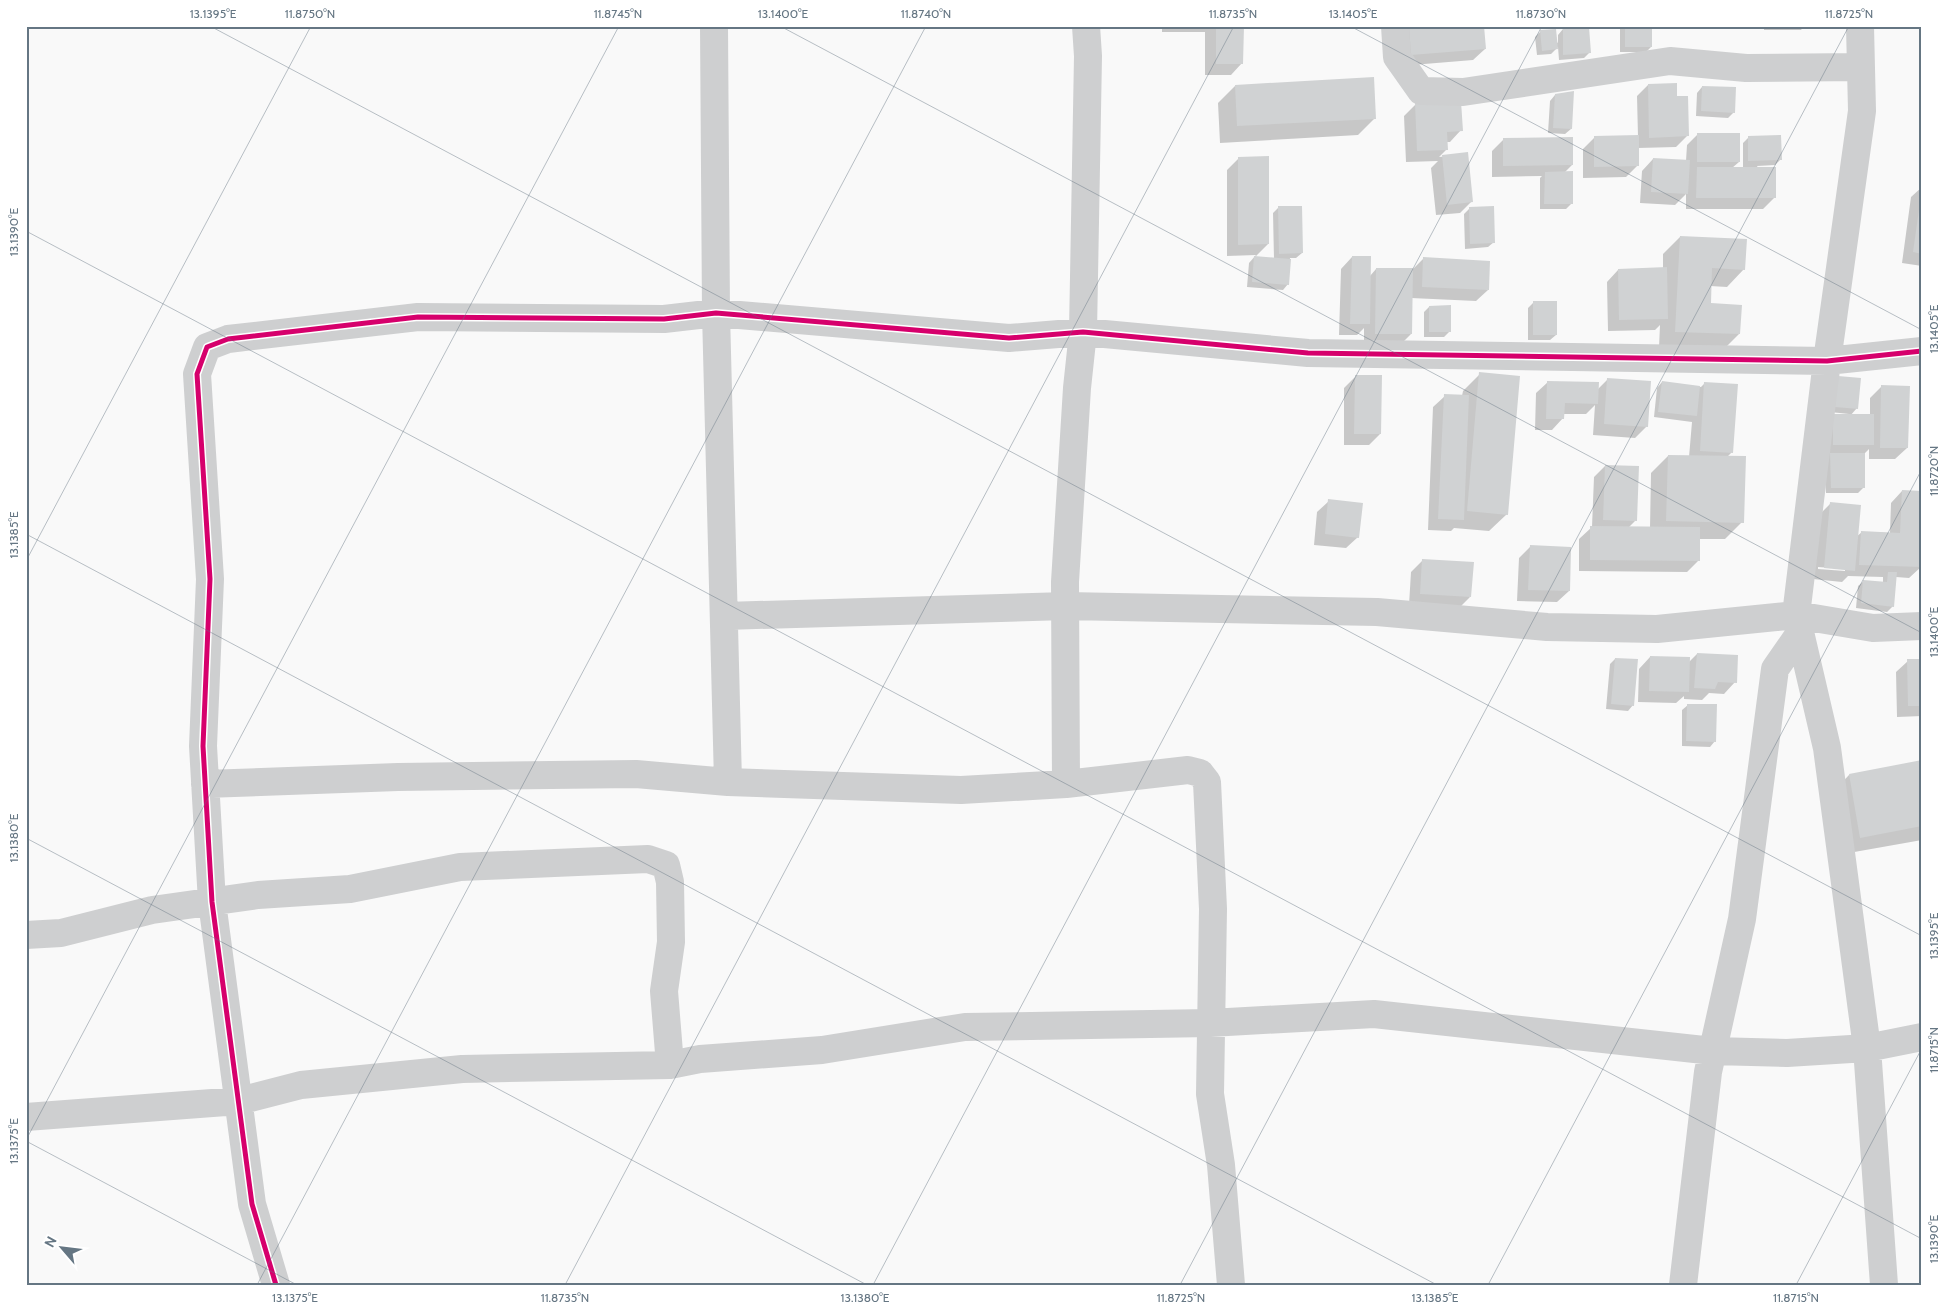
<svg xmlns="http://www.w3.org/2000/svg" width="1948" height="1311" font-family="Cabin,sans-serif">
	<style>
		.shadow { fill: #0003; fill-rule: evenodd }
		.building { fill: #d0d2d3 }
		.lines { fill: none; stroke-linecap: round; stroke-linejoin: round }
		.minor { stroke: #cecfd0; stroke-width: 28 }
		.cycleway-casing { stroke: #fff; stroke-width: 8 }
		.cycleway { stroke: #d6006c; stroke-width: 5 }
		.ticks { fill: none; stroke: #657683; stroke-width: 1; stroke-opacity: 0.45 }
		.neatline { fill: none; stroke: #657683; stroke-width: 2 }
		.ticks-label { font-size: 12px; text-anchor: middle; fill: #657683 }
	</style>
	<rect width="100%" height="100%" fill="#f9f9f9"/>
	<!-- shadow -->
	<path class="shadow" d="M1162 26H1242V63L1231 75H1205V32H1162Z
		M1395 26H1483L1485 49 1473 60 1400 66Z
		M1620 26H1651V47L1646 52H1620Z
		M1764 26H1804L1801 30H1764Z
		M1563 29 1589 53 1584 58 1559 60 1558 47 1551 54 1537 55 1535 37 1541 31 1558 43V35Z
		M1922 35V101H1919L1920 37Z
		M1648 85 1676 98 1687 136 1676 147 1638 148V165L1626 177 1583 178V149L1594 138 1638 137 1637 96Z
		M1235 86 1375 118 1358 135 1220 143 1218 103Z
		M1702 87 1734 112 1728 118 1696 116 1697 93Z
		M1555 95 1571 129 1565 134 1548 133 1550 101Z
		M1416 104 1461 130 1450 142H1446V150L1439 157 1467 154 1472 201 1460 213 1436 215 1431 168 1438 161 1406 162 1404 116Z
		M1698 134 1739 162 1732 168H1743V143L1748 138 1780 160 1775 165 1757 166 1775 197 1763 209H1686V194L1675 205 1640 203 1642 171 1653 159 1686 161 1687 145Z
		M1504 139 1572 165 1564 173 1572 203 1566 209H1540V178L1542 176 1492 177V151Z
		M1239 158 1268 244 1255 257 1274 259 1273 213 1278 208 1302 253 1296 258H1290L1288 284 1283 290 1247 287 1249 263 1256 255 1227 256V170Z
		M1922 187V266L1902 263 1911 197Z
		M1469 209 1494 242 1488 247 1465 249 1464 214Z
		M1680 237 1744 269 1727 287 1710 286 1709 304 1739 334 1722 351 1659 348 1660 325 1655 330 1608 331 1607 282 1618 270 1663 269V254Z
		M1352 257 1370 276 1376 269H1413L1424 258 1488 290 1476 301 1411 298V334L1400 345H1364V328L1357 335H1339L1341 269Z
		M1533 303 1556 335 1550 340H1528V308Z
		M1429 307 1450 331 1444 337H1424V312Z
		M1480 374 1507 514 1489 531 1454 528 1451 531 1428 530 1433 407 1445 396H1462L1463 391Z
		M1356 376 1380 434 1369 445H1344V388Z
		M1608 379 1647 426 1635 438 1593 435 1595 405 1586 414H1563V418L1552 430H1535L1536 393 1548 382 1598 389Z
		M1662 382 1701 387 1705 383 1732 452 1727 457 1742 522 1725 539H1699L1698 561 1687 572 1579 571V539L1592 527 1594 477 1605 466 1635 521 1628 528H1650L1651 473 1668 456 1689 457 1692 422 1654 417 1657 388Z
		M1833 383 1857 408 1850 416H1870V398L1882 386 1907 448 1895 459H1869V449L1864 454V487L1858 493H1826L1822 427 1849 416V414L1830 412Z
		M1902 491 1921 567 1909 578 1896 577 1893 606 1887 612 1856 608 1858 586 1864 581 1883 583V577L1848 576 1842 582 1813 579 1819 515 1830 504 1856 537 1862 532 1890 533 1891 503ZM1818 567 1845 569V571L1818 569Z
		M1329 501 1358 537 1346 548 1314 545 1317 512Z
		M1530 547 1569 591 1557 602 1517 601 1519 558Z
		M1423 560 1470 597 1459 608 1409 605 1411 572Z
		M1697 654 1735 682 1724 694 1709 693 1702 700 1684 699V696L1676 703 1638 702 1639 669 1650 657 1689 662Z
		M1615 659 1633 705 1628 711 1606 709 1610 664Z
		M1922 660V716L1897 717 1896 672 1908 661Z
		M1688 705 1715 741 1710 747 1682 746V710Z
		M1922 762V840L1843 854 1832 793 1849 775Z"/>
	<!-- building -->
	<path class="building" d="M1216 26H1244L1243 64H1216Z
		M1409 26H1484L1486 49 1411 55Z
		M1625 26H1652V47H1625Z
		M1589 27 1591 53 1563 55V28Z
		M1556 29 1558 49 1542 51 1540 30Z
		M1374 77 1376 119 1237 126 1235 85Z
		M1677 83V96H1688L1689 136 1649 138 1648 84Z
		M1702 86 1736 87 1735 113 1701 111Z
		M1574 91 1572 129 1553 128 1555 94Z
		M1461 101 1463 131 1447 132 1448 150 1417 151 1415 103Z
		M1697 133H1740V162H1697Z
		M1639 135V166L1594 167V136Z
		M1781 135 1782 160 1748 161V136Z
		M1573 137V165L1503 166V138Z
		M1468 152 1473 202 1447 205 1442 155Z
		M1269 156V244L1238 245V157Z
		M1653 158 1690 160 1688 194 1651 192Z
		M1697 167H1776V198H1696Z
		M1573 171V204H1544L1545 172Z
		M1921 196H1922V254L1913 252Z
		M1278 206H1302L1303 253 1279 254Z
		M1494 206 1495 243 1470 244 1469 207Z
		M1680 236 1747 239 1745 270 1712 268 1711 303 1742 305 1740 334 1675 332Z
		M1254 256 1291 259 1289 285 1252 282Z
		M1352 256H1371L1370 324H1350Z
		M1423 257 1490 261 1489 290 1422 287Z
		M1667 267 1668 319 1619 320 1618 269Z
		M1376 268H1413L1412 334H1375Z
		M1533 301H1557V335H1533Z
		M1451 305V332H1429V306Z
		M1479 372 1520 376 1508 515 1467 511Z
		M1355 375H1382L1381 434H1354Z
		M1838 376 1861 378 1858 409 1835 407Z
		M1607 378 1651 381 1648 427 1604 424Z
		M1547 381 1599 382 1598 404 1565 403 1564 419H1546Z
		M1662 381 1700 386 1697 416 1658 412Z
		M1704 382 1738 384 1733 453 1700 451Z
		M1881 385 1910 386 1908 448H1880Z
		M1444 394 1469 395 1464 520 1438 519Z
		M1833 414H1874V445H1833Z
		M1830 453H1865V488H1831Z
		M1668 455 1746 456 1744 523 1666 521Z
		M1605 465 1639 466 1637 521 1603 520Z
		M1902 490 1922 491V567L1859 565 1861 531 1900 533Z
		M1328 499 1363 503 1359 538 1325 534Z
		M1830 502 1861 505 1855 571 1824 568Z
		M1590 526 1700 527V561L1590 560Z
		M1530 545 1571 547 1570 591 1528 590Z
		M1422 559 1474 562 1471 597 1420 594Z
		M1888 572H1897L1894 607 1861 603 1863 580 1887 582Z
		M1697 653 1738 655 1737 683 1718 682 1715 689 1694 688Z
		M1650 656 1690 657 1689 692 1649 691Z
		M1615 658 1638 659 1634 706 1611 704Z
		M1907 659H1922V706H1908Z
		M1687 704H1717L1716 742 1686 741Z
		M1922 760V826L1860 838 1849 774Z"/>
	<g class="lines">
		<!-- minor -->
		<path class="minor" d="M714 26 716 313 728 782
			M1395 26 1397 57 1421 91 1463 92 1670 61 1746 68 1861 67
			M1860 26 1862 111 1827 361 1796 615 1827 748 1867 1048 1884 1285
			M725 616 1066 606 1377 612 1547 627 1657 629 1796 615 1873 628 1922 626
			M205 784 398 777 636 774 728 782 961 790 1066 784 1188 770 1200 773 1207 782 1213 909 1210 1094 1221 1165 1231 1285
			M1066 784 1065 582 1077 388 1083 332 1088 56 1086 26
			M26 935 61 933 152 910 258 895 350 889 460 867 648 859 666 865 670 882 671 942 664 991 670 1065
			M26 1117 239 1101 301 1085 462 1069 670 1065 700 1059 822 1050 965 1027 1210 1023 1374 1014 1713 1051 1787 1053 1867 1048 1922 1037
			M276 1285 252 1204 212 902 203 746 210 579 197 374 207 347 228 339 418 317 664 319 716 313 1009 338 1083 332 1308 353 1827 361 1922 351
			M1683 1285 1708 1072 1742 919 1775 669 1800 633"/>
		<!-- cycleway casing -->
		<g class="cycleway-casing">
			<path id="cycleway" d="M276 1285 252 1204 212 902 203 746 210 579 197 374 207 347 228 339 418 317 664 319 716 313 1009 338 1083 332 1308 353 1827 361 1922 351"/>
		</g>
		<!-- cycleway -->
		<use href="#cycleway" class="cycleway"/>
	</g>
	<!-- ticks -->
	<path class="ticks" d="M210 26 1922 936M780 26 1922 633M1350 26 1922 330M1920 26 1922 27M26 231 1922 1239M26 534 1437 1285M26 561 311 26M26 838 867 1285M26 1140 619 26M26 1141 297 1285M257 1285 926 26M565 1285 1234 26M873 1285 1542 26M1180 1285 1849 26M1488 1285 1922 469M1796 1285 1922 1048"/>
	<!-- border -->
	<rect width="1948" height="1311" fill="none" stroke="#ffffff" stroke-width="55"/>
	<!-- north arrow -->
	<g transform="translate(62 1248) rotate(298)" stroke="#ffffff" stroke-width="4" paint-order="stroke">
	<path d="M0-4L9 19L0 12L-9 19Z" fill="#657683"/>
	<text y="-8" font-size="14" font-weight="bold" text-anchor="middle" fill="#657683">N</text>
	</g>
	<rect x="28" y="28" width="1892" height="1256" class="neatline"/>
	<g class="ticks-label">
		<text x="213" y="18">13.1395°E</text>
		<text x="310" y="18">11.8750°N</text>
		<text x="618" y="18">11.8745°N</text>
		<text x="783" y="18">13.1400°E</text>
		<text x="926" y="18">11.8740°N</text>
		<text x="1233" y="18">11.8735°N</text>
		<text x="1353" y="18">13.1405°E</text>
		<text x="1541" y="18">11.8730°N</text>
		<text x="1849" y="18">11.8725°N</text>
		<text transform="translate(14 232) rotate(-90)" y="4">13.1390°E</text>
		<text transform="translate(1934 329) rotate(-90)" y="4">13.1405°E</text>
		<text transform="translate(1934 471) rotate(-90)" y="4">11.8720°N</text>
		<text transform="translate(14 535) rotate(-90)" y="4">13.1385°E</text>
		<text transform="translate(1934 632) rotate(-90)" y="4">13.1400°E</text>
		<text transform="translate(14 838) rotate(-90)" y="4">13.1380°E</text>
		<text transform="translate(1934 936) rotate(-90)" y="4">13.1395°E</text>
		<text transform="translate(1934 1050) rotate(-90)" y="4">11.8715°N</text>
		<text transform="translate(14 1141) rotate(-90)" y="4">13.1375°E</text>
		<text transform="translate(1934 1239) rotate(-90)" y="4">13.1390°E</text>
		<text x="295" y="1302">13.1375°E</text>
		<text x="565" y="1302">11.8735°N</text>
		<text x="865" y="1302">13.1380°E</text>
		<text x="1181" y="1302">11.8725°N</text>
		<text x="1435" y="1302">13.1385°E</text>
		<text x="1796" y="1302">11.8715°N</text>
	</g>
</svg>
